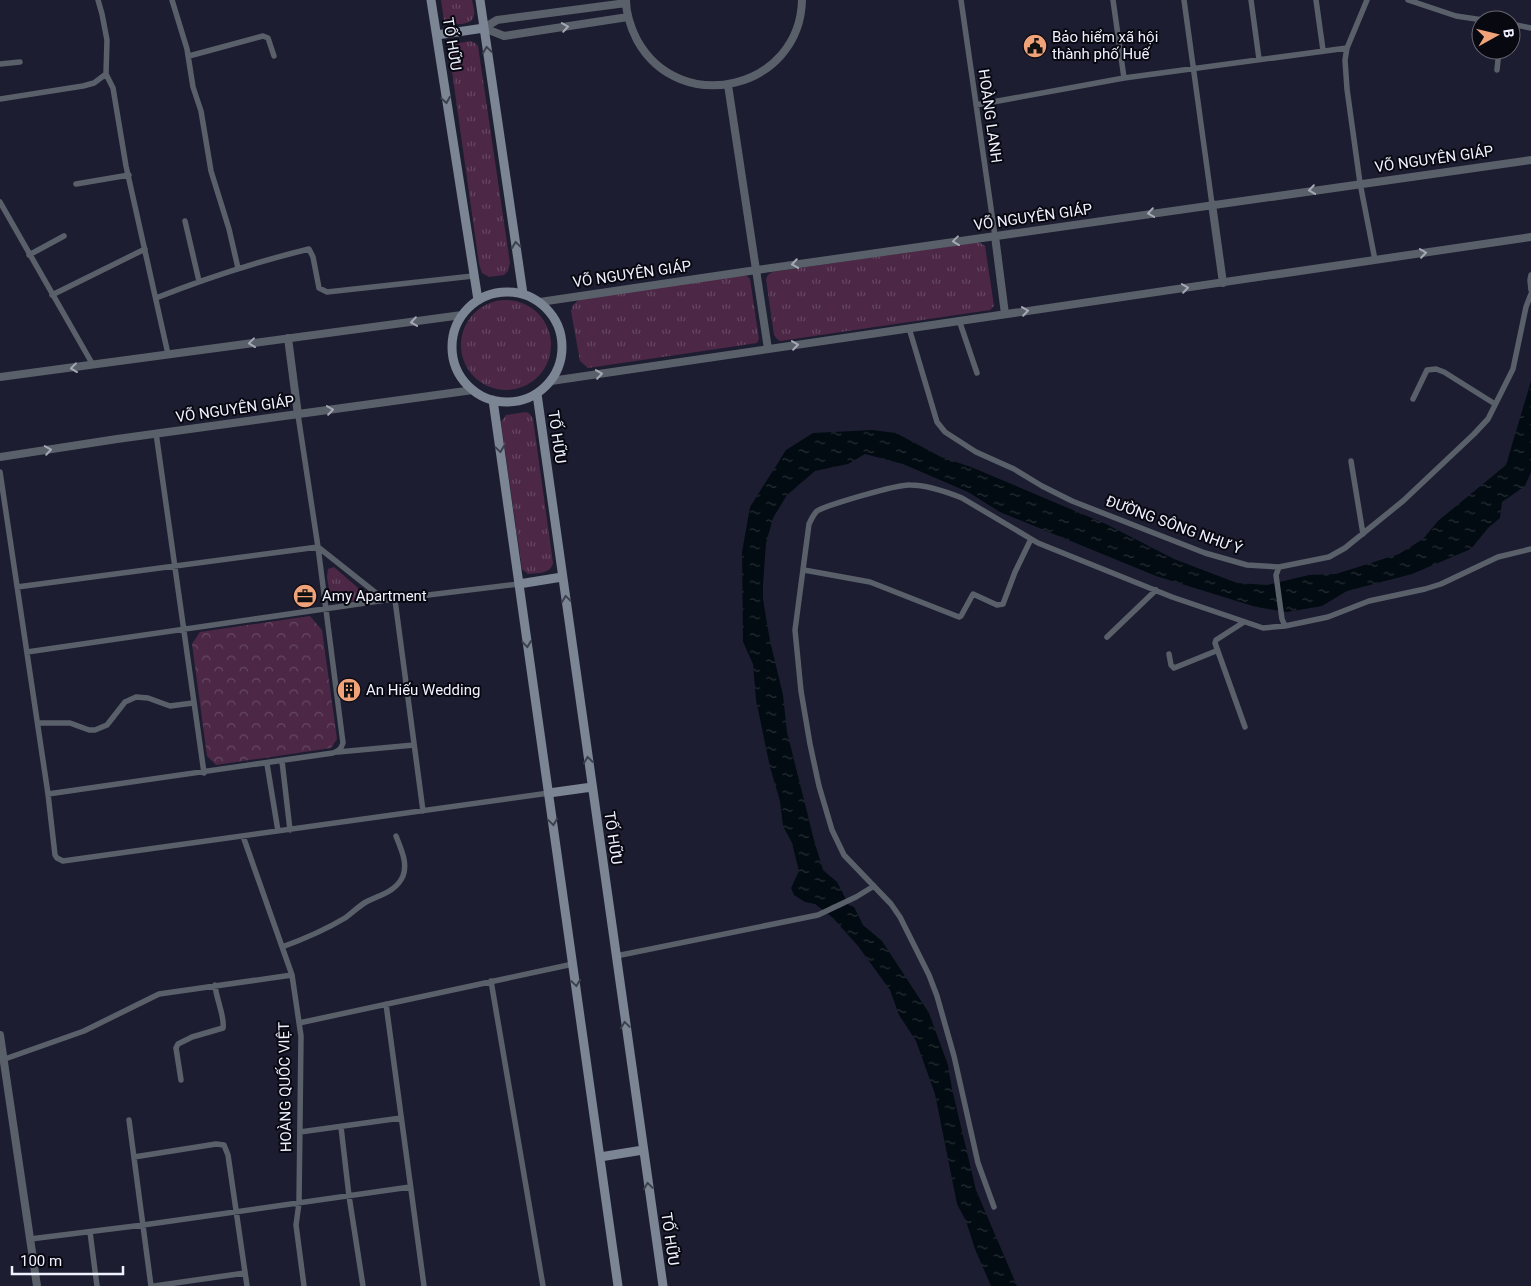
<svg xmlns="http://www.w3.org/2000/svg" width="1531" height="1286" font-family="Roboto,sans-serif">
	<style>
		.grass { fill: url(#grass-tufts) }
		.park { fill: url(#park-crowns) }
		.water { fill: url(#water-ripples) }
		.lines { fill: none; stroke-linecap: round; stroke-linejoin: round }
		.minor { stroke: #5a606a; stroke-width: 5.5 }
		.tertiary { stroke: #5a606a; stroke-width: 8 }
		.secondary { stroke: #7b8594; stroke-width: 9 }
		.oneway { stroke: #a5a8b4 }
		.oneway2 { stroke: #3c404c }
		.labels { text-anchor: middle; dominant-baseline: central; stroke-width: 4; stroke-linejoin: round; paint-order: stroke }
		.poi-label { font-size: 15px; fill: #f0f1ff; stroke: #080811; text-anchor: start }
		.street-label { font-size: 15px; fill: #f0f1ff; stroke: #080811 }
	</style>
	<defs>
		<pattern id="grass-tufts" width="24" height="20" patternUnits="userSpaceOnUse" patternTransform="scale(1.25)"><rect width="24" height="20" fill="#4c2846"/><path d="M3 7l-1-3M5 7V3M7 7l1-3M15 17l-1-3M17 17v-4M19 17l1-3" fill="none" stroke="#664862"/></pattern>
		<pattern id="park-crowns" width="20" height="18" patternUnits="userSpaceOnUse" patternTransform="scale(1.25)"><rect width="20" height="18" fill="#4c2846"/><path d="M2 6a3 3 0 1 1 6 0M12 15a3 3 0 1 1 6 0" fill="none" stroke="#664862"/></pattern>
		<pattern id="water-ripples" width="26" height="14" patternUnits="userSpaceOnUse" patternTransform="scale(1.25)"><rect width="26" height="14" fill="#020b11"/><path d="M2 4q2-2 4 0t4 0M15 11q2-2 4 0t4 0" fill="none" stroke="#272f35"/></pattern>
	</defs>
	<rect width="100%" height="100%" fill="#1d1d31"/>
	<!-- grass -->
	<path class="grass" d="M441 0H472C473 5 475 12 474 16 471 27 451 25 444 20Z
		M470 41 475 43 478 46 510 263 508 271 504 275 489 277 482 273 479 264 449 50 454 44Z
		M979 242 985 246 994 306 990 310 780 341 777 339 774 335 766 279 768 275 772 272Z
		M743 275 747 276 750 279 759 339 757 343 588 368 580 361 571 311 573 305 580 299Z
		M461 345a45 45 0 1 1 90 0a45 45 0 1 1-90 0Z
		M526 412 530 414 533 419 553 563C551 574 537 573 528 574L522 569 501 422 506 415Z
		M334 567 365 594 360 601 331 602 327 577 328 569Z"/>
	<!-- park -->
	<path class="park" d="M310 616 322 630 337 739 331 748 216 765 207 756 192 644 200 632Z"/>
	<!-- water -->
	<path class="water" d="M1531 381V472L1525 486 1502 502 1500 518 1488 528 1471 549 1412 574 1347 591 1322 606 1287 612 1256 607 1156 576 1000 512 968 492 903 464 865 454 848 464 815 471 787 495 773 518 766 543 763 585V599L770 641 783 695 787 732 814 840 823 870 837 882 849 905 854 907 863 925 882 941 929 1013 948 1065 952 1089 976 1190 1017 1286H991L975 1249 966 1221 957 1204 935 1094 916 1041 899 1015 890 990 858 946 833 918 815 904 805 902 794 895 791 888 799 871 792 843 783 826 780 801 770 767 756 700 753 664 743 642 742 552 750 507 786 450 813 433 872 430 896 433 941 457 971 467 1106 524 1174 559 1237 583 1267 585 1309 575 1336 574 1399 554 1423 539 1438 521 1506 465Z"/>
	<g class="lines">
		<!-- minor -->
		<path class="minor" d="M98 0 102 14 107 40 106 74 113 88 126 166 168 354
			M172 0 187 49 193 87 201 111 211 171 229 229 238 268
			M961 0 995 236
			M1113 0 1124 78
			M1184 0 1212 204
			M1251 0 1259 59
			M1316 0 1323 50
			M1367 0 1347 48 1345 60 1347 89 1360 183 1375 260
			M1408 0 1456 16 1483 20
			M1511 24 1531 28
			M189 56 263 36 268 38 274 56
			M0 64 20 62
			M1497 70 1499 50
			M0 99 83 86 94 83 106 74
			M976 105 1124 78 1347 48
			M76 184 129 175
			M0 202 93 365
			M185 221 199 281
			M29 255 64 236
			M1531 275 1530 280 1531 290
			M52 295 145 249
			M156 298C206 278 256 262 309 249L313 257 319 288 327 292 473 276
			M959 320 977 373
			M909 328 937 422 945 432 976 452 1014 469 1042 486 1072 501 1205 553 1247 565 1279 567 1329 557 1345 548 1403 501 1474 434 1488 419 1513 369 1526 307 1531 294
			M1413 399 1427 370 1436 369 1444 372 1495 404
			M156 433 204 773
			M1351 461 1363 534
			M0 472 48 794 55 855 57 858 63 861 549 793
			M1279 567 1276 575 1282 619 1285 626
			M804 570 870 582 959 617 961 616 973 594 997 605 1003 604 1015 572 1031 539
			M17 587 318 547 381 597 387 600 519 584
			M395 600 423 811
			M1244 622 1216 640 1215 643 1245 727
			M1107 637 1156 590
			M27 652 386 600
			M1169 654 1171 665 1174 668 1216 651
			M38 723H70L89 730H95L107 725 125 702 136 697 148 698 170 706 193 703
			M338 752 414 745
			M282 761 290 830
			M267 764 278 831
			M48 794 333 753C339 751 341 749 343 743L318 547 298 415
			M243 836 292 975 301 1036 299 1203 296 1225 304 1286
			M282 947C304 939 325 930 345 918 352 913 359 906 366 902 379 895 396 892 403 876 408 863 401 849 396 836
			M616 956 818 915 856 897 874 886
			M491 981 543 1286
			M386 1004 424 1286
			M299 1023 573 964
			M2 1060 84 1031 159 994 292 975
			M181 1080 176 1048 178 1044 192 1037 223 1028C225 1016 216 999 215 985
			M129 1120 151 1286
			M341 1127 349 1196 363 1286
			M300 1132 401 1118
			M134 1157 216 1144 224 1145 228 1155 247 1286
			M994 1207 978 1163 954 1056 937 996 929 975 900 917 891 904 844 855 832 830 819 786 810 744 801 691 795 630 809 524C811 520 813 515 817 511 827 505 898 484 910 485 927 485 947 492 962 498L1038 543 1172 597 1263 628 1285 626 1328 617 1369 601 1425 589 1441 584 1498 557 1531 549
			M90 1232 97 1286
			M30 1239 143 1225 410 1187
			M154 1286 245 1273"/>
		<!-- tertiary -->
		<path class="tertiary" d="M626 0C626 14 631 28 637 40 680 118 800 89 802 0
			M484 28 504 36 628 17
			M484 28 497 20 626 3
			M728 85 768 349
			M1212 204 1223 283
			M995 236 1005 314
			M540 302C870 253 1200 205 1531 160
			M288 338 298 415
			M0 377 462 315
			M551 381 1531 237
			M0 457 117 439 473 390
			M0 1035 37 1286"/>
		<!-- secondary -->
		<path class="secondary" d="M431 0 478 300
			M480 0 523 294
			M437 35 484 28
			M452 347a55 55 0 1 1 110 0a55 55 0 1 1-110 0Z
			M537 394 663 1286
			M493 400 618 1286
			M519 584 562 577
			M549 793 592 787
			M600 1157 643 1150"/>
	</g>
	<!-- one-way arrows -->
	<defs><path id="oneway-chevron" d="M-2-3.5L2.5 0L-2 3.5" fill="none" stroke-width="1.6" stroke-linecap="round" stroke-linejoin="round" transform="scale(1.25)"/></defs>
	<g class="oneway">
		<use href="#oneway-chevron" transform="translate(565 27) rotate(-9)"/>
		<use href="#oneway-chevron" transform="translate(1312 190) rotate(172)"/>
		<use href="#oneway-chevron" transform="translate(1151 213) rotate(172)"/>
		<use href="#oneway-chevron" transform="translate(956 241) rotate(173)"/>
		<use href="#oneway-chevron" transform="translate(1423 253) rotate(-8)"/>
		<use href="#oneway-chevron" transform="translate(795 264) rotate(171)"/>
		<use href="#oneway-chevron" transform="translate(1185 288) rotate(-8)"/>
		<use href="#oneway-chevron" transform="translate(1025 311) rotate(-8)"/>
		<use href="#oneway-chevron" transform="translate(414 322) rotate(172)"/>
		<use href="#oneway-chevron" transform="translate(252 343) rotate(173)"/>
		<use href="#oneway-chevron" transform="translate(795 345) rotate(-8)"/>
		<use href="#oneway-chevron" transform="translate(74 368) rotate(173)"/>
		<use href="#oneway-chevron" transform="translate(599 374) rotate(-8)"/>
		<use href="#oneway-chevron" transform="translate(330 410) rotate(-8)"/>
		<use href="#oneway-chevron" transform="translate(48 450) rotate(-9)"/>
	</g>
	<g class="oneway2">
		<use href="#oneway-chevron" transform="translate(487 50) rotate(-98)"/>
		<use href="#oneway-chevron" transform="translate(446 100) rotate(81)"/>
		<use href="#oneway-chevron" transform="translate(516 245) rotate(-98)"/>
		<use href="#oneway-chevron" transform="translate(500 449) rotate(82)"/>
		<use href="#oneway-chevron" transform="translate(566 599) rotate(-98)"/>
		<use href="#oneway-chevron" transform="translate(527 644) rotate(83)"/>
		<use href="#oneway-chevron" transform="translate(588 760) rotate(-98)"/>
		<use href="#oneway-chevron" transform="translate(553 822) rotate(82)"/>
		<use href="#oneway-chevron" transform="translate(576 983) rotate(82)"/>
		<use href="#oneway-chevron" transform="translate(625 1025) rotate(-98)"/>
		<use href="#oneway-chevron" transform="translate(648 1186) rotate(-98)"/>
	</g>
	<!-- icons -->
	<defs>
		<g id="civic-disc" transform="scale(1.25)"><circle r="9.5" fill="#f0a279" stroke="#080811"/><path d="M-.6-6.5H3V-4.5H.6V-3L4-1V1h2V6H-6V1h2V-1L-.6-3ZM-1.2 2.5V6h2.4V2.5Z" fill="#111"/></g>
		<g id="office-disc" transform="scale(1.25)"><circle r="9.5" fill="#f0a279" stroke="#080811"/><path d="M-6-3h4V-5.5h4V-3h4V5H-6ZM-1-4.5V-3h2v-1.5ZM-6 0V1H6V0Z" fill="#111"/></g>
		<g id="building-disc" transform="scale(1.25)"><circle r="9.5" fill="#f0a279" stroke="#080811"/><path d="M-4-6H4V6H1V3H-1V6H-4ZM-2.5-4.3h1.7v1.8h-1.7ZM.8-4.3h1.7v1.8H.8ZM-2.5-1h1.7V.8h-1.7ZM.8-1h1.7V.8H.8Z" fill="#111"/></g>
	</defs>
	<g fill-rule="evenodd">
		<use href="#civic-disc" x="1035" y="46"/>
		<use href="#office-disc" x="305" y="596"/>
		<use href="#building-disc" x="349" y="690"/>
	</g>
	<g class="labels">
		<!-- poi labels -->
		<g class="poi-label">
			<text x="1052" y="37">Bảo hiểm xã hội<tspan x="1052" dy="17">thành phố Huế</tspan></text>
			<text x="322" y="596">Amy Apartment</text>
			<text x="366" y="690">An Hiếu Wedding</text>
		</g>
		<!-- street labels -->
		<g class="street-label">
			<text transform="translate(452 44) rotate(81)">TỐ HỮU</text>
			<text transform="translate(990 116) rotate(82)">HOÀNG LANH</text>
			<text transform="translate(1434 159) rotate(-8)">VÕ NGUYÊN GIÁP</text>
			<text transform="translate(1033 217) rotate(-8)">VÕ NGUYÊN GIÁP</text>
			<text transform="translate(632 274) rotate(-8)">VÕ NGUYÊN GIÁP</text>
			<text transform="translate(235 409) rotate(-8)">VÕ NGUYÊN GIÁP</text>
			<text transform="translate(557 437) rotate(82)">TỐ HỮU</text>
			<text transform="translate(1174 525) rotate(20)">ĐƯỜNG SÔNG NHƯ Ý</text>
			<text transform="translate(613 838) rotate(82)">TỐ HỮU</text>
			<text transform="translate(285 1087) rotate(-91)">HOÀNG QUỐC VIỆT</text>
			<text transform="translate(670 1239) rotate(82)">TỐ HỮU</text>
		</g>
	</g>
	<!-- north arrow -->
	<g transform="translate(1496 35) rotate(82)"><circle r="24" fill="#080811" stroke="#656570"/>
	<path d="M0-4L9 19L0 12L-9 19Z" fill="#f0a279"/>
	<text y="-8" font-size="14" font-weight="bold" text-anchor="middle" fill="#f0f1ff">B</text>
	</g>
	<!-- scale -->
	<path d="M12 1266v8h111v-8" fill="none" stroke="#f0f1ff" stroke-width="2.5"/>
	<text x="20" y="1266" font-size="15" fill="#f0f1ff" stroke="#080811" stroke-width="4" paint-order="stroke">100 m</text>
</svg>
